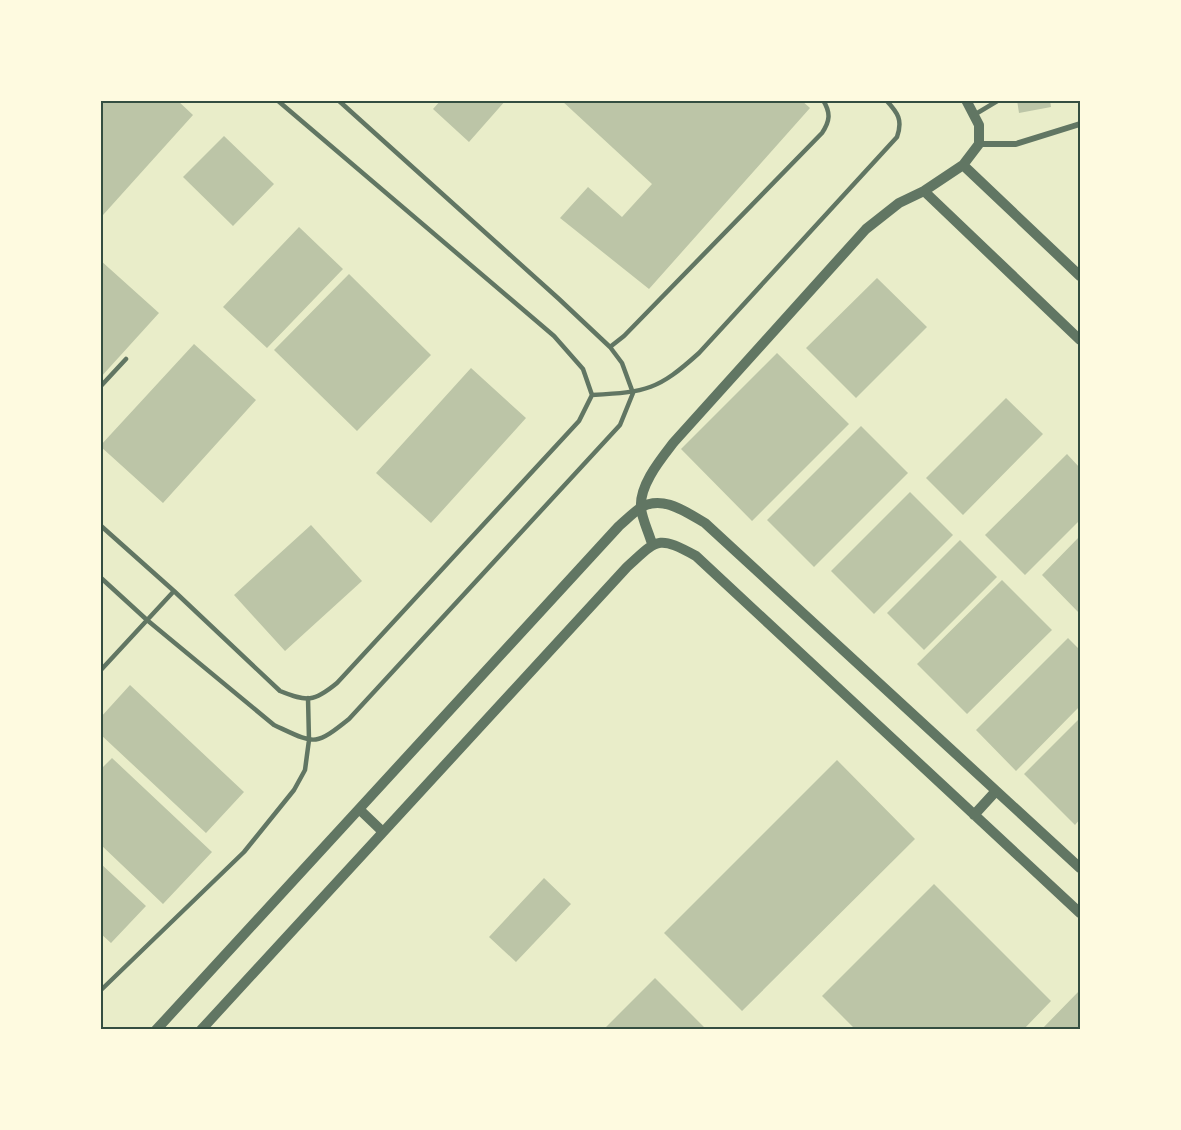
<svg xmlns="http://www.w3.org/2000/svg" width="1181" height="1130" font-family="Bitter,serif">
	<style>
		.building { fill: #bcc5a7 }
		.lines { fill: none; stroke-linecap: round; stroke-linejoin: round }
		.service { stroke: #617663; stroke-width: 4.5 }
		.minor { stroke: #617663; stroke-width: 6 }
		.tertiary { stroke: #617663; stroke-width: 10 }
		.neatline { fill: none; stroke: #344e41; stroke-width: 2 }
	</style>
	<rect width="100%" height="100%" fill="#e9edc9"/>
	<!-- building -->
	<path class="building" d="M100 100H177L193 115 103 215 100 213Z
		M441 100H506L469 142 433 109Z
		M561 100H801L810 108 649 289 560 218 588 187 622 217 652 184Z
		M1017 100H1050L1051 107 1019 113Z
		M224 136 274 184 233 226 183 177Z
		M299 227 343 269 267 348 223 307Z
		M100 260 159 313 100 378Z
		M349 274 431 355 357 431 274 350Z
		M877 278 927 327 856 398 806 348Z
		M194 344 256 400 163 503 100 446Z
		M777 353 849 424 752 521 681 449Z
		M471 368 526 418 431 523 376 473Z
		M1006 398 1043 434 963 515 926 478Z
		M861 426 908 473 814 567 767 520Z
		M1067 454 1080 468V520L1025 575 985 535Z
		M910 492 953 535 874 614 831 571Z
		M311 525 362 581 285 651 234 595Z
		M1080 536V614L1042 575Z
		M960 540 997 577 924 650 887 613Z
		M1002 580 1052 630 967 714 917 664Z
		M1068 638 1080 650V706L1016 771 976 730Z
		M130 685 244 792 206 833 100 734V718Z
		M1080 718V819L1075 825 1024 774Z
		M112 758 212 852 163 904 100 844V770Z
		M837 760 915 839 742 1011 664 933Z
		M100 863 146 906 111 943 100 933Z
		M544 878 571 904 516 962 489 937Z
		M934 884 1051 1001 1023 1030H856L822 996Z
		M655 978 707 1030H603Z
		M1080 990V1030H1041Z"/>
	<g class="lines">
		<!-- service -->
		<path class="service" d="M974 115 999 100
			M610 347 624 336 822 133C830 121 831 113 823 100
			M100 387 126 359
			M592 395C647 392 658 390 699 353L897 137C903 120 898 113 886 100
			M100 525 174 591 280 691C307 702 314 702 337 683L579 421 592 395 583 369 554 336 277 100
			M100 577 147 620 274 725C315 744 314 747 349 719L620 425 633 393 622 363 610 347 559 299 338 100
			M100 671 174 591
			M100 991 244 852 294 790 305 770 309 740 308 698"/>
		<!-- minor -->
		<path class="minor" d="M979 144H1016L1080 124"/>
		<!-- tertiary -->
		<path class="tertiary" d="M963 165 1080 276
			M924 191 1080 340
			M652 544C649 533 642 519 641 508 639 485 661 459 674 442L866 229 899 203 924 191 963 165 979 144V125L966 100
			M359 809 383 832
			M974 815 996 791
			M156 1030 619 526C626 520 633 513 640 508 662 494 686 512 705 523L1080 868
			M201 1030 627 567C658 539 657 535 696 556L1080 913"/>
	</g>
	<!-- border -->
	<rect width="1181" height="1130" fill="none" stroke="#fefae0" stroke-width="204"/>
	<rect x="102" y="102" width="977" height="926" class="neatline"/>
</svg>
